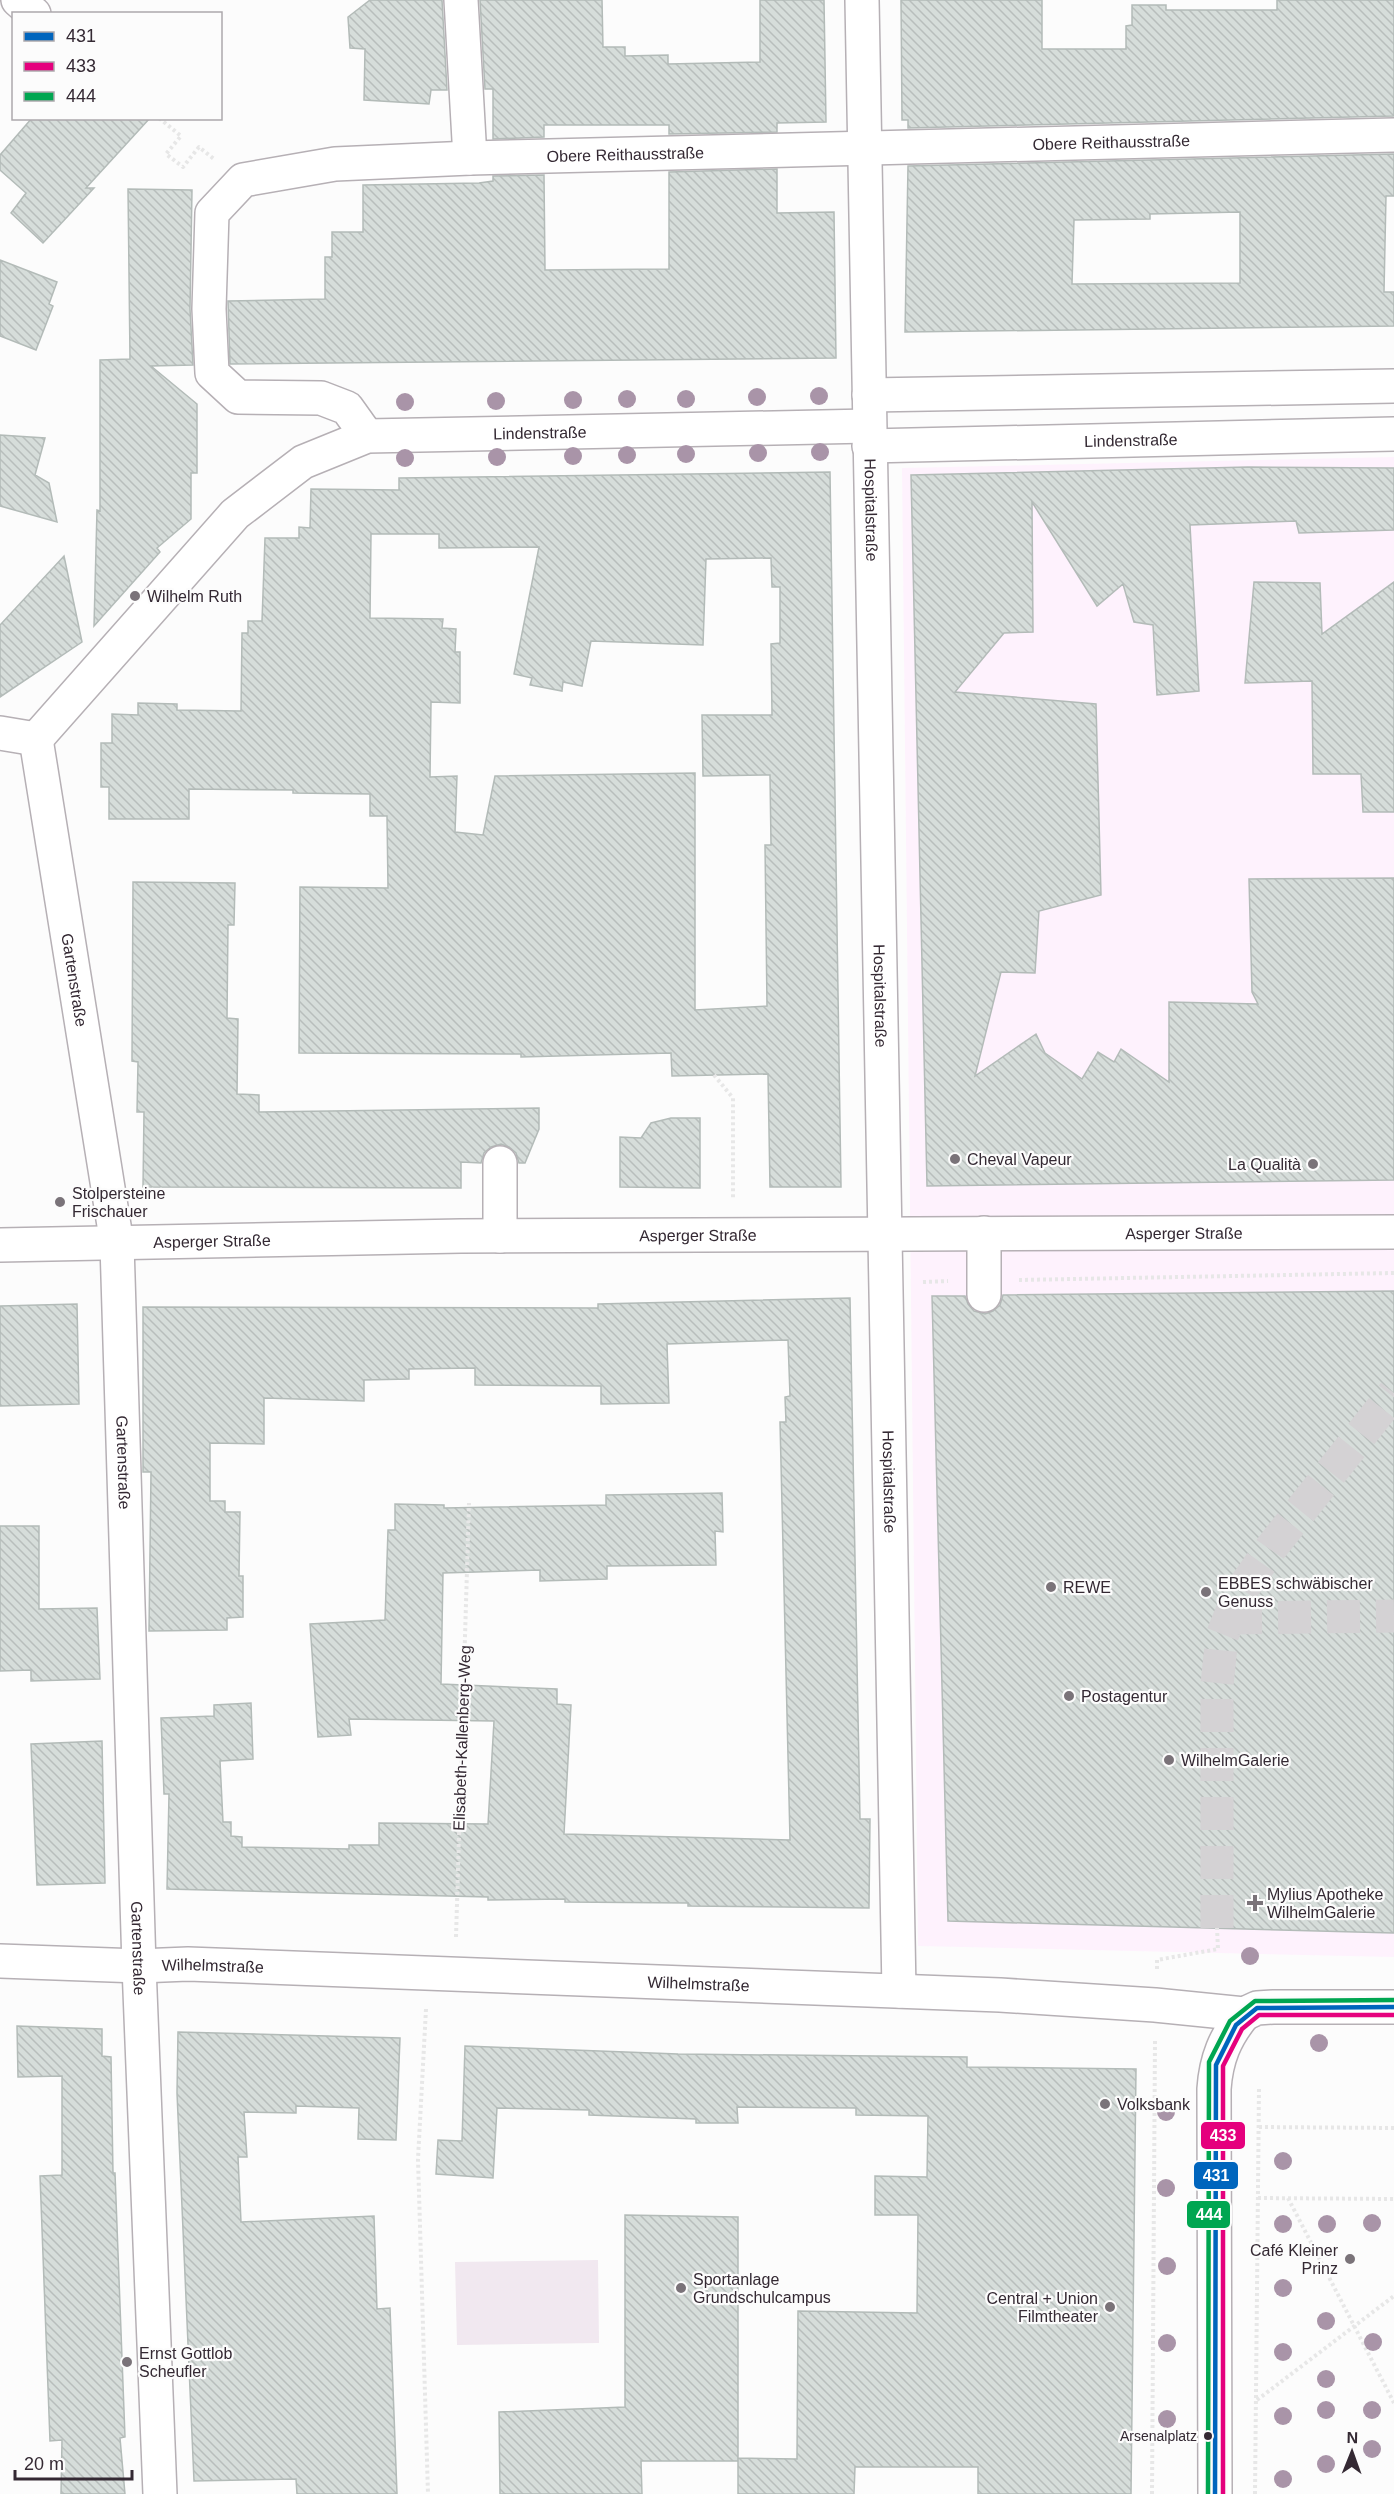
<svg xmlns="http://www.w3.org/2000/svg" width="1394" height="2494" font-family="Arial,sans-serif">
	<style>
		.built { fill: #fef2fd }
		.grass { fill: #f1e8f0 }
		.building { fill: url(#building-back-hatch); stroke: #b3bbb8; stroke-width: 1.5; fill-rule: evenodd }
		.lines { fill: none; stroke-linecap: round; stroke-linejoin: round }
		.minor-tunnel { stroke: #d4d2d4; stroke-width: 33; stroke-dasharray: 33 16; stroke-linecap: butt }
		.minor-casing { stroke: #b6b0b5; stroke-width: 36 }
		.path { stroke: #e7e7e7; stroke-width: 4; stroke-dasharray: 3 3; stroke-linecap: butt }
		.minor { stroke: #fff; stroke-width: 33 }
		.bus-1-casing { stroke: #fcfcfc; stroke-width: 9 }
		.bus-2-casing { stroke: #fcfcfc; stroke-width: 9 }
		.bus-3-casing { stroke: #fcfcfc; stroke-width: 9 }
		.bus-1 { stroke: #0065bd; stroke-width: 4.5 }
		.bus-2 { stroke: #e5007d; stroke-width: 4.5 }
		.bus-3 { stroke: #00a651; stroke-width: 4.5 }
		.tree { fill: #a994a8 }
		.poi-dot { fill: #7a7379; stroke: #fcfcfc; stroke-width: 2 }
		.bus-dot { fill: #342933; stroke: #fcfcfc; stroke-width: 2 }
		.labels { text-anchor: middle; dominant-baseline: central; stroke-width: 4.5; stroke-linejoin: round; paint-order: stroke }
		.bus-label { font-size: 14px; fill: #342933; stroke: #fcfcfc; text-anchor: end }
		.street-label { font-size: 16px; fill: #342933; stroke: #fcfcfc }
		.poi-label { font-size: 16px; fill: #342933; stroke: #fcfcfc; text-anchor: start }
		.line-badge { stroke: #fcfcfc; stroke-width: 2 }
		.badge-label { font-size: 16px; text-anchor: middle; font-weight: bold; fill: #fff }
	</style>
	<defs>
		<pattern id="building-back-hatch" width="6" height="6" patternUnits="userSpaceOnUse" patternTransform="scale(1.5)"><rect width="6" height="6" fill="#d6ddda"/><path d="M-1 5l2 2M0 0l6 6M5-1l2 2" fill="none" stroke="#b8bebc"/></pattern>
	</defs>
	<rect width="100%" height="100%" fill="#fcfcfc"/>
	<!-- built -->
	<path class="built" d="M1394 457V1957L918 1946 902 468Z"/>
	<!-- grass -->
	<path class="grass" d="M598 2260 599 2343 457 2345 455 2262Z"/>
	<!-- building -->
	<path class="building" d="M370 0H442L447 90H431L429 104 364 100 365 49 350 48 348 17Z
		M480 0H602L603 47H625V56L668 55V64L760 62V0H824L826 122 777 123V132L669 134V125H544V137L493 139V89H485Z
		M901 0H1042V49H1126V26L1132 25V5H1166V10H1277V0H1394V116L908 128V120H902Z
		M32 118H150L86 188H94L43 243 11 213 26 193 0 170V155Z
		M1394 154V196H1386L1384 292H1394V326L905 332 908 166ZM1240 212V283L1072 284 1074 220 1150 219V214Z
		M777 169V213L834 212 836 358 230 364 228 301 325 299V257H332V232H363V185L479 183 493 181V176L544 175 545 270 669 269V172Z
		M128 189 192 190 190 309 193 365 151 366 197 404V473H191V519L157 548 160 552 94 626 97 510 100 511V360L130 359Z
		M0 260 57 282 49 304 53 306 36 350 0 336Z
		M0 435 45 438 35 475 49 483 57 522 0 506Z
		M1248 467 1394 468V530L1299 533 1296 521 1190 525 1199 691 1157 695 1153 625 1134 622 1123 584 1097 606 1032 502 1033 632 1004 633 955 692 1096 704 1101 895 1039 911 1035 973 1001 972 975 1076 1036 1034 1045 1053 1082 1079 1098 1052 1114 1062 1121 1049 1169 1082V1002L1258 1004 1252 992 1249 879 1394 878V1180L927 1186 911 475Z
		M830 472 841 1187H770L768 1074 672 1076 671 1053 521 1057V1054L299 1053 300 887 388 888 387 816H370V794L293 793V790L189 789V819H109V787H101V743H112V714L138 715V703L177 704V710L241 711 242 633H248V621H262L265 538H299V527L310 528 311 489 399 490V478ZM371 534H439V548L539 547 514 674 532 678 530 685 562 691 563 682 582 686 591 641 703 645 706 559 771 558 772 587H780V643L771 644 772 715H702L703 776 770 775 771 845H765L767 1006 695 1010V773L495 776 483 835 455 832 457 776 430 777 431 702 460 703V652H455L456 629 442 628 443 619 370 618Z
		M64 556 82 642 0 697V625Z
		M1254 582 1320 583 1322 634 1394 582V812H1363L1361 774H1313L1312 681 1245 683Z
		M133 882 235 883 234 925H228L227 1018 238 1019 237 1094 259 1095V1112L539 1108V1129L525 1163H519L516 1153 509 1147 501 1144 491 1147 484 1153 481 1163 461 1162V1188L143 1187 144 1112H137L138 1062 132 1061Z
		M671 1118H700V1188L620 1187V1137L641 1138 651 1123Z
		M1394 1291V1933L948 1921 932 1296H965L968 1304 974 1311 985 1314 993 1311 1000 1305 1003 1295Z
		M850 1298 860 1819H870L869 1908 688 1906V1903L565 1902V1899L488 1900V1897L167 1889 169 1794H164L161 1718 214 1716V1705L251 1703 253 1759 220 1761 223 1822H231V1836L242 1837V1847L349 1849V1845H379V1823L488 1824 494 1721 349 1719 351 1735 318 1737 310 1624 385 1620 388 1530H395V1504L444 1505V1508L606 1505V1495L722 1493 723 1532 715 1531 716 1565 607 1566V1579L540 1581V1570L443 1573 441 1684 557 1689V1704L571 1705 564 1834 790 1840 780 1422H786L785 1397 790 1396 788 1340 667 1344 669 1403 601 1404V1386L475 1385V1368L409 1369V1379L364 1380V1401L264 1398V1444L210 1443V1501H225V1512H240L239 1576H243V1617L227 1618V1630L149 1631 151 1472H143V1307L598 1308V1304Z
		M77 1304 79 1404 0 1406V1306Z
		M0 1526H39V1609L97 1608 100 1679 31 1681V1670L0 1671Z
		M102 1741 105 1883 37 1885 31 1744Z
		M17 2026 102 2029V2056L111 2057 113 2173H115L125 2437 120 2438 125 2494H61L62 2440 50 2441 40 2176 62 2175V2076L18 2077Z
		M178 2032 400 2038 396 2140 358 2139 359 2108 296 2106V2113L244 2112 247 2157H238L241 2222 374 2216 377 2309 390 2308 397 2494H297L296 2479 194 2481 177 2093Z
		M465 2046 678 2054 967 2057V2067L1136 2069 1131 2494H978V2467H855L854 2494H738V2458L797 2459 798 2311 917 2313 918 2215H875V2176L927 2177 928 2116 856 2115V2108L737 2107 738 2123H696V2119L589 2115V2110L497 2108 493 2178 436 2174 438 2140 462 2141Z
		M625 2215 738 2217V2461H641L642 2494H500L499 2412 625 2407Z"/>
	<g class="lines">
		<!-- minor-tunnel -->
		<path class="minor-tunnel" d="M1229 1618 1394 1616
			M1217 1928V1685L1222 1636 1239 1594 1271 1548 1394 1393"/>
		<!-- minor casing -->
		<g class="minor-casing">
			<g id="minor">
				<path d="M18 0 34 14"/>
				<path d="M461 0 470 158"/>
				<path id="s1" d="M862 0 899 1991"/>
				<path d="M869 395 1394 386"/>
				<path id="s2" d="M367 436 347 408 321 398 238 397 212 373 209 309 212 213 243 180 335 164 470 158 1394 135"/>
				<path id="s3" d="M869 446 1394 434"/>
				<path d="M0 733 36 739"/>
				<path id="s4" d="M36 739 117 1244 139 1966 160 2494"/>
				<path id="s5" d="M36 739 235 514 303 462 367 436 869 426"/>
				<path d="M500 1163V1236"/>
				<path d="M984 1233V1295"/>
				<path id="s6" d="M0 1245 461 1236 1394 1232"/>
				<path id="s7" d="M0 1961 139 1966 188 1964 1000 1995 1155 2005 1244 2014 1257 2008 1273 2007H1394"/>
				<path d="M1215 2494 1214 2089C1216 2059 1225 2037 1244 2014"/>
			</g>
		</g>
		<!-- path -->
		<path class="path" d="M159 118 181 136 166 154 183 167 199 147 214 159
			M714 1075 733 1098V1199
			M1019 1280 1394 1273
			M923 1282 948 1281
			M456 1937 469 1503
			M1157 1969V1960L1218 1949 1217 1928
			M426 2009 418 2159 428 2494
			M1259 2127 1394 2128
			M1258 2198 1394 2199
			M1288 2198 1394 2403
			M1257 2400 1394 2296
			M1152 2494 1155 2040
			M1255 2494 1259 2087"/>
		<!-- minor -->
		<use href="#minor" class="minor"/>
		<!-- bus-1 casing -->
		<g class="bus-1-casing">
			<path id="bus-1" d="M1215 2494 1216 2065 1236 2025 1257 2008 1394 2007"/>
		</g>
		<!-- bus-2 casing -->
		<g class="bus-2-casing">
			<path id="bus-2" d="M1223 2494V2066L1242 2029 1259 2015H1394"/>
		</g>
		<!-- bus-3 casing -->
		<g class="bus-3-casing">
			<path id="bus-3" d="M1208 2494 1209 2062 1230 2021 1255 2001 1394 2000"/>
		</g>
		<!-- bus-1 -->
		<use href="#bus-1" class="bus-1"/>
		<!-- bus-2 -->
		<use href="#bus-2" class="bus-2"/>
		<!-- bus-3 -->
		<use href="#bus-3" class="bus-3"/>
	</g>
	<!-- trees -->
	<g class="tree">
		<circle cx="819" cy="396" r="9"/>
		<circle cx="757" cy="397" r="9"/>
		<circle cx="627" cy="399" r="9"/>
		<circle cx="686" cy="399" r="9"/>
		<circle cx="573" cy="400" r="9"/>
		<circle cx="496" cy="401" r="9"/>
		<circle cx="405" cy="402" r="9"/>
		<circle cx="820" cy="452" r="9"/>
		<circle cx="758" cy="453" r="9"/>
		<circle cx="686" cy="454" r="9"/>
		<circle cx="627" cy="455" r="9"/>
		<circle cx="573" cy="456" r="9"/>
		<circle cx="497" cy="457" r="9"/>
		<circle cx="405" cy="458" r="9"/>
		<circle cx="1250" cy="1956" r="9"/>
		<circle cx="1319" cy="2043" r="9"/>
		<circle cx="1166" cy="2112" r="9"/>
		<circle cx="1283" cy="2161" r="9"/>
		<circle cx="1166" cy="2188" r="9"/>
		<circle cx="1372" cy="2223" r="9"/>
		<circle cx="1283" cy="2224" r="9"/>
		<circle cx="1327" cy="2224" r="9"/>
		<circle cx="1167" cy="2266" r="9"/>
		<circle cx="1283" cy="2288" r="9"/>
		<circle cx="1326" cy="2321" r="9"/>
		<circle cx="1373" cy="2342" r="9"/>
		<circle cx="1167" cy="2343" r="9"/>
		<circle cx="1283" cy="2352" r="9"/>
		<circle cx="1326" cy="2379" r="9"/>
		<circle cx="1326" cy="2410" r="9"/>
		<circle cx="1372" cy="2410" r="9"/>
		<circle cx="1283" cy="2416" r="9"/>
		<circle cx="1167" cy="2419" r="9"/>
		<circle cx="1372" cy="2449" r="9"/>
		<circle cx="1326" cy="2464" r="9"/>
		<circle cx="1283" cy="2479" r="9"/>
	</g>
	<!-- markers -->
	<g class="poi-dot">
		<circle cx="135" cy="596" r="6"/>
		<circle cx="955" cy="1159" r="6"/>
		<circle cx="1313" cy="1164" r="6"/>
		<circle cx="60" cy="1202" r="6"/>
		<circle cx="1051" cy="1587" r="6"/>
		<circle cx="1206" cy="1592" r="6"/>
		<circle cx="1069" cy="1696" r="6"/>
		<circle cx="1169" cy="1760" r="6"/>
		<path d="M1252 1894h6v6h6v6h-6v6h-6v-6h-6v-6h6z"/>
		<circle cx="1105" cy="2104" r="6"/>
		<circle cx="1350" cy="2259" r="6"/>
		<circle cx="681" cy="2288" r="6"/>
		<circle cx="1110" cy="2307" r="6"/>
		<circle cx="127" cy="2362" r="6"/>
	</g>
	<circle class="bus-dot" cx="1208" cy="2436" r="5"/>
	<g class="labels">
		<!-- bus labels -->
		<g class="bus-label">
			<text x="1197" y="2436">Arsenalplatz</text>
		</g>
		<!-- street labels -->
		<g class="street-label">
			<text stroke="none"><textPath href="#s2" startOffset="1256">Obere Reithausstraße</textPath></text>
			<text stroke="none"><textPath href="#s2" startOffset="770">Obere Reithausstraße</textPath></text>
			<text stroke="none"><textPath href="#s5" startOffset="628">Lindenstraße</textPath></text>
			<text stroke="none"><textPath href="#s3" startOffset="262">Lindenstraße</textPath></text>
			<text stroke="none"><textPath href="#s1" startOffset="510">Hospitalstraße</textPath></text>
			<text stroke="none"><textPath href="#s4" startOffset="244">Gartenstraße</textPath></text>
			<text stroke="none"><textPath href="#s1" startOffset="996">Hospitalstraße</textPath></text>
			<text stroke="none"><textPath href="#s6" startOffset="1184">Asperger Straße</textPath></text>
			<text stroke="none"><textPath href="#s6" startOffset="698">Asperger Straße</textPath></text>
			<text stroke="none"><textPath href="#s6" startOffset="212">Asperger Straße</textPath></text>
			<text stroke="none"><textPath href="#s4" startOffset="730">Gartenstraße</textPath></text>
			<text stroke="none"><textPath href="#s1" startOffset="1482">Hospitalstraße</textPath></text>
			<text transform="translate(462 1738) rotate(-88)">Elisabeth-Kallenberg-Weg</text>
			<text stroke="none"><textPath href="#s4" startOffset="1216">Gartenstraße</textPath></text>
			<text stroke="none"><textPath href="#s7" startOffset="213">Wilhelmstraße</textPath></text>
			<text stroke="none"><textPath href="#s7" startOffset="699">Wilhelmstraße</textPath></text>
		</g>
		<!-- poi labels -->
		<g class="poi-label">
			<text x="147" y="596">Wilhelm Ruth</text>
			<text x="967" y="1159">Cheval Vapeur</text>
			<text x="1301" y="1164" text-anchor="end">La Qualità</text>
			<text x="72" y="1193">Stolpersteine<tspan x="72" dy="18">Frischauer</tspan></text>
			<text x="1218" y="1583">EBBES schwäbischer<tspan x="1218" dy="18">Genuss</tspan></text>
			<text x="1063" y="1587">REWE</text>
			<text x="1081" y="1696">Postagentur</text>
			<text x="1181" y="1760">WilhelmGalerie</text>
			<text x="1267" y="1894">Mylius Apotheke<tspan x="1267" dy="18">WilhelmGalerie</tspan></text>
			<text x="1117" y="2104">Volksbank</text>
			<text x="1338" y="2250" text-anchor="end">Café Kleiner<tspan x="1338" dy="18">Prinz</tspan></text>
			<text x="693" y="2279">Sportanlage<tspan x="693" dy="18">Grundschulcampus</tspan></text>
			<text x="1098" y="2298" text-anchor="end">Central + Union<tspan x="1098" dy="18">Filmtheater</tspan></text>
			<text x="139" y="2353">Ernst Gottlob<tspan x="139" dy="18">Scheufler</tspan></text>
		</g>
	</g>
	<g class="line-badge">
		<rect x="1200" y="2121" width="46" height="29" rx="6" fill="#e5007d"/>
		<rect x="1193" y="2161" width="46" height="29" rx="6" fill="#0065bd"/>
		<rect x="1186" y="2200" width="45" height="29" rx="6" fill="#00a651"/>
	</g>
	<g class="badge-label">
		<text x="1223" y="2141">433</text>
		<text x="1216" y="2181">431</text>
		<text x="1209" y="2220">444</text>
	</g>
	<!-- legend -->
	<rect x="12" y="12" width="210" height="108" fill="#fcfcfc" stroke="#aca8ac" stroke-width="1.5"/>
	<rect x="24" y="32" width="30" height="9" fill="#0065bd" stroke="#aca8ac" stroke-width="1.5"/>
	<text x="66" y="42" font-size="18" fill="#342933">431</text>
	<rect x="24" y="62" width="30" height="9" fill="#e5007d" stroke="#aca8ac" stroke-width="1.5"/>
	<text x="66" y="72" font-size="18" fill="#342933">433</text>
	<rect x="24" y="92" width="30" height="9" fill="#00a651" stroke="#aca8ac" stroke-width="1.5"/>
	<text x="66" y="102" font-size="18" fill="#342933">444</text>
	<!-- north arrow -->
	<g transform="translate(1352 2452) rotate(1)" stroke="#fcfcfc" stroke-width="4.5" paint-order="stroke">
	<path d="M0-4.5L10 22L0 15L-10 22Z" fill="#342933"/>
	<text y="-9" font-size="16" font-weight="bold" text-anchor="middle" fill="#342933">N</text>
	</g>
	<!-- scale -->
	<path d="M15 2470v9h117v-9" fill="none" stroke="#342933" stroke-width="3"/>
	<text x="24" y="2470" font-size="18" fill="#342933" stroke="#fcfcfc" stroke-width="4.5" paint-order="stroke">20 m</text>
</svg>
